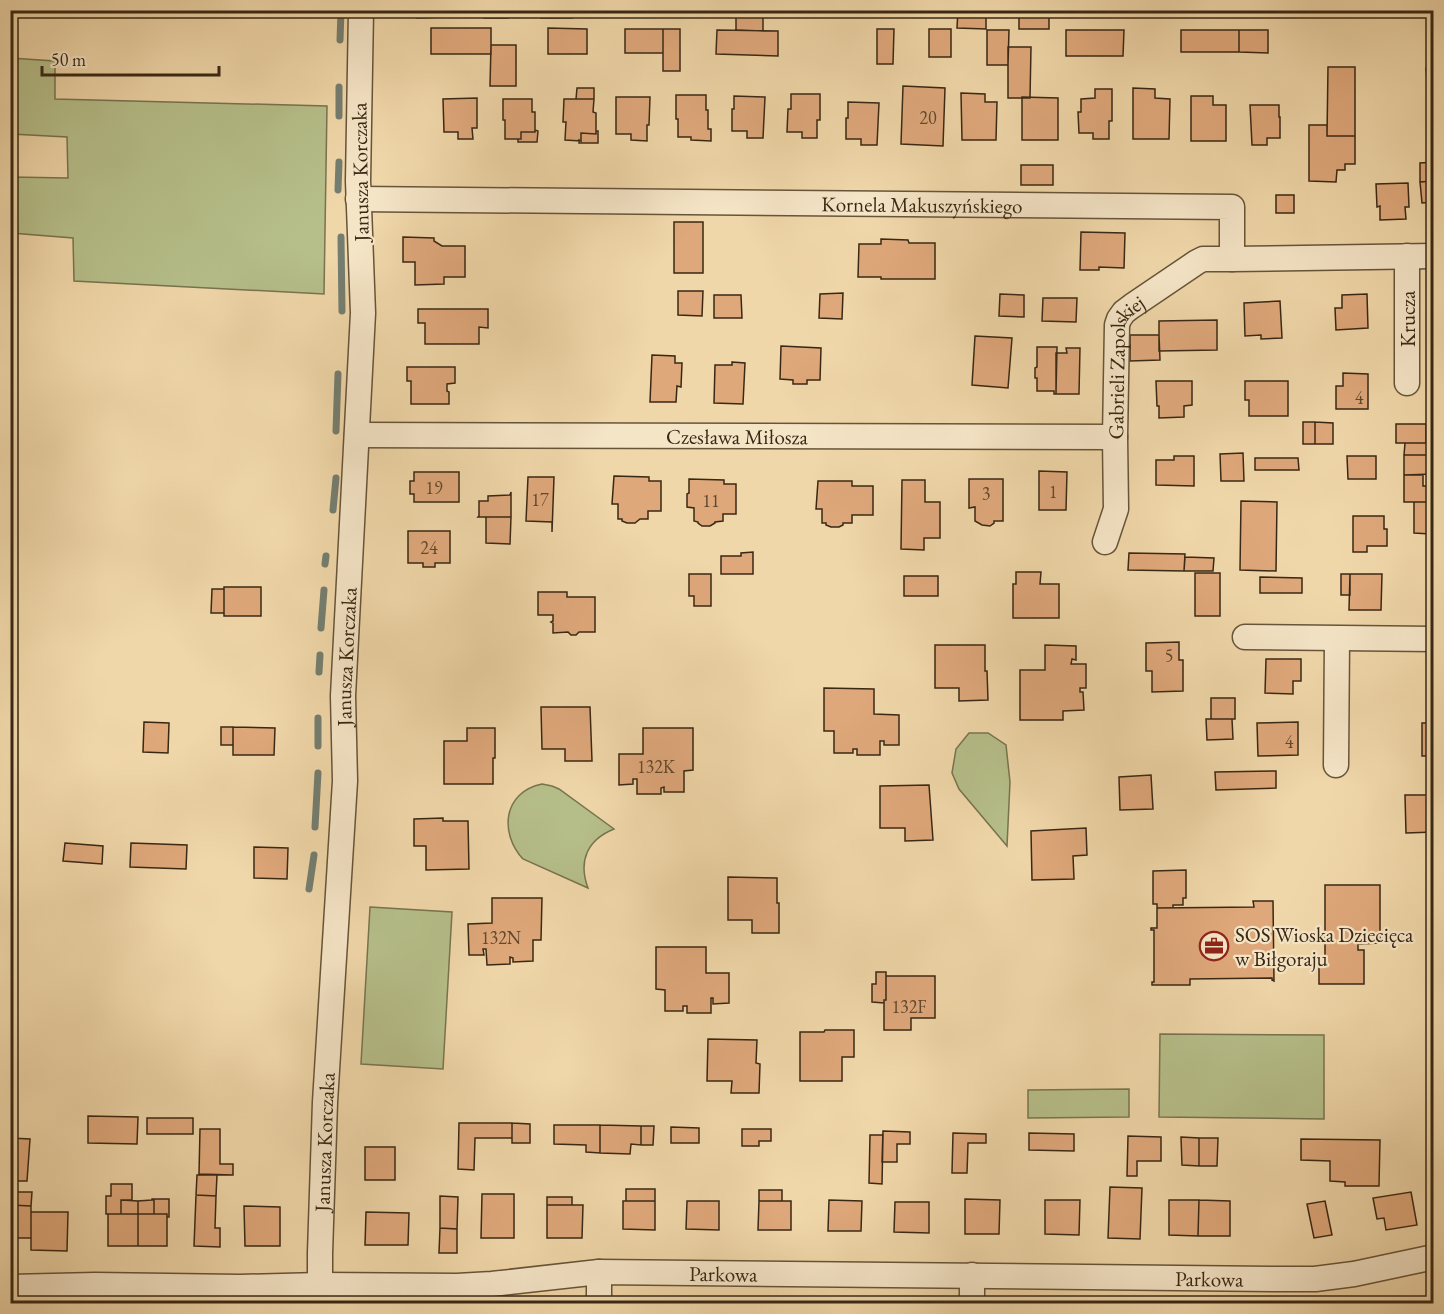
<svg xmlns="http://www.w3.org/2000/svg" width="1444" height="1314" font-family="'EB Garamond',serif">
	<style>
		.green { fill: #b6bf8a; stroke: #78744f; stroke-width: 1.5 }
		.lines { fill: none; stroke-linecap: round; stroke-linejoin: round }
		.stream { stroke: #747e70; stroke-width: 7 }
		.building { fill: #dfa87b; stroke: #392814; stroke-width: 1.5 }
		.street-casing { stroke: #675439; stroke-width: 27 }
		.street { stroke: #f5e5c7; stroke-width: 24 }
		.labels { text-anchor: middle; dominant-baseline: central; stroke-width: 4.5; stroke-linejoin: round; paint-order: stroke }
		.number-label { font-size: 18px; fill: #62482e }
		.street-label { font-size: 21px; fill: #392814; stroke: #f5e5c7 }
		.poi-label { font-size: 21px; fill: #392814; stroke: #f5e5c7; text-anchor: start }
	</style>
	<rect width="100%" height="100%" fill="#f0d7a9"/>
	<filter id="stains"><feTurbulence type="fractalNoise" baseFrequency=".00333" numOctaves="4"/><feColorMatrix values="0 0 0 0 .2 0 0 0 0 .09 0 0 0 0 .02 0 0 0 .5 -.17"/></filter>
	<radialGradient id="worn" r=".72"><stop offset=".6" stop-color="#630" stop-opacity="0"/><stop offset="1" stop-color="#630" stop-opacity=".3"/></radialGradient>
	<!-- green -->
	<path class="green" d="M10 58 55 61V99L327 106 324 294 74 281 73 238 11 233V177L68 178 67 137 11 134Z
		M969 733H988L1006 745 1010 782 1007 846 959 789 952 773 956 749Z
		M542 784 552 786 559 789 614 829C587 840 578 861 588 888L523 859C499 833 503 792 542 784Z
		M370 907 452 912 443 1069 361 1064Z
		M1160 1034 1324 1035V1119L1159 1117Z
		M1129 1089V1117L1028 1118V1090Z"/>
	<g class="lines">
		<!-- stream -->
		<path class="stream" d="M340 40 341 11
			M339 116V87
			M338 190 339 162
			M341 237 342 311
			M336 431 338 374
			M333 510 336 478
			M325 564 326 556
			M321 628 324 590
			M319 672 320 655
			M318 718V746
			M315 827 318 773
			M309 889 314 855"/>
	</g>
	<!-- building -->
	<path class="building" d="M417 10H444V17L417 18Z
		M484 10H508V18H484Z
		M541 10H572V18H541Z
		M736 10H763V31L736 30Z
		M958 10H986V29L957 28Z
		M1019 10H1049V29H1019Z
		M431 28H491V54H431Z
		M548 28 587 29V54H548Z
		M625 29H663V53H625Z
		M663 29H680V71H663Z
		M877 29H894L893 64H877Z
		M929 29H951V57H929Z
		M717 30 778 31V56L716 54Z
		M987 30H1009L1008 65H987Z
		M1066 30H1124L1123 56H1066Z
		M1181 30H1239V52H1181Z
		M1239 30H1268V53L1239 52Z
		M491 45H516V86H490Z
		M1008 47H1031L1030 98H1008Z
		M1328 67H1355V136H1327Z
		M1434 67V101L1429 102 1426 68Z
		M903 86 945 88 943 146 901 144Z
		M577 88H594V99H576Z
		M1133 88 1155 89V98L1170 99 1169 139H1133Z
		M1095 89H1112V121H1109V139H1093V133H1079L1078 112H1081V99L1095 98Z
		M961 93 985 94V102H997L996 140H962Z
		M791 94H820V120H817V138H802V132H787L788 109H791Z
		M676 95H706V110H708V129H711V141L691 140V137H678V119H676Z
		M734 96 765 97 763 138H747V131H732V109H734Z
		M1191 96H1213V105H1226V141H1191Z
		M616 97H650L649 125H647V141L631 140V134H616Z
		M1022 97 1058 98V140H1022Z
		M477 98V128H472L473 139H458V132H444L443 99Z
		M503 99H532V112H535V132H521V139H505V120H503Z
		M564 99H594L593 112 596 113V134L581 133V141L565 140 566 122H563Z
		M848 102 879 103 877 145H861V139H846V118H848Z
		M1250 105H1279V117H1280V138H1267V145H1252Z
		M1309 125H1327V136H1355V164H1345V170H1337L1336 182 1309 181Z
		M535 130 538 131 537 142H518V139H521V132H535Z
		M596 131H598V143H579V140L581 141V133L596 134Z
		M1434 162V181L1420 182V163Z
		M1021 165H1053V185H1021Z
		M1434 181V202L1422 203 1420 182Z
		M1408 183 1409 207H1405L1406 219 1380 220V206L1377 207 1376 184Z
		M1276 195H1294V213H1276Z
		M674 222H703V273H674Z
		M1081 232 1125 233 1124 268 1099 267V270H1080Z
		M403 237 434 238V241L442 246H465V277H444V284L415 285V262H403Z
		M881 239 908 240 909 243H935V279H881V277H858L859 244H881Z
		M678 291H703L702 316 678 315Z
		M843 293 842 319 819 318 820 294Z
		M1000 294 1024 295V317L999 316Z
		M1367 294 1368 328 1336 330 1335 308H1342V295Z
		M714 295H741L742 318H714Z
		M1043 298H1077L1076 322 1042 321Z
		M1280 301 1282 338 1261 339V335L1245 336 1244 303Z
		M418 309H488V328L479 327V344H425V323H418Z
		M1217 320V350L1159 351V321Z
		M1130 335H1159L1160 360 1130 361Z
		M975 336 1012 338 1008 388 972 385Z
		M781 346 821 348 820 380H807V384H793V380L780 379Z
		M1037 347H1057L1056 394H1054V391H1037V378H1035V368L1037 367Z
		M1066 348H1080L1079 394H1056V353H1067Z
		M652 355 675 356V363H682L681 387 677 386 676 402H650Z
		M732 362 745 363 743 404 714 403 715 365H732Z
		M407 367H455V383L447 384V391L449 392V404H411V381H407Z
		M1343 373 1368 374V409H1336V386H1343Z
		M1156 381H1192V405L1184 406V417L1159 418V406H1157Z
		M1245 381H1288V416H1249V400H1245Z
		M1303 422H1315V444H1303Z
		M1315 422 1333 423V444H1315Z
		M1396 424H1426V443H1396Z
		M1405 443H1434V455H1404Z
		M1243 453 1244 481H1221L1220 454Z
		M1404 455H1434V474L1404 475Z
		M1174 456H1194V486L1156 485V460H1174Z
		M1347 456H1376V479H1348Z
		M1255 458H1298L1299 470H1255Z
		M1039 471 1067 472 1066 510H1039Z
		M414 472H459V502H414V494H410V481H414Z
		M1404 475H1423V486H1429L1428 502H1404Z
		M614 476 649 477V481H661V511H648V519H640L635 523H627L622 521V519H618V504H612Z
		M528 477H554L552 532V522L526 521Z
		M689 479 724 480V484H736V514H723V521L715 522V523L710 526H702L698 523V522L694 521V508L687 507V494L689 493Z
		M969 479H1003V521H994V523L990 526 982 525 975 521V507L969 508Z
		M902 480H925V502H940V538H924V550L901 549Z
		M818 481H852V486H873V515H852V523H843V525L839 527H831L826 525V523H822V509H816Z
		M511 492V517H478L479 516V501H488V496L510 495Z
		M1241 501 1277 502 1276 571 1240 570Z
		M1414 502H1430V534L1414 533Z
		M1353 516H1384V529H1387V546H1367V552H1353Z
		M485 517H511L510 544 486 543V518Z
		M408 531H450V563H435V567H423V563H408Z
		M753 552V574H721V556H741V553Z
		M1129 553 1185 554 1184 571 1128 570Z
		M1185 557 1214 558 1213 571H1184Z
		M1016 572H1041L1040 584H1059V618H1013V584H1016Z
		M1195 573H1220V616H1195Z
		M689 574H711V606H694V596H689Z
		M1341 574H1350V595H1341Z
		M1350 574H1382L1381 610H1349Z
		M904 576H938V596H904Z
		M1260 577 1302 578V593H1260Z
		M224 587H261V616H224Z
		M212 589H224V613H211Z
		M538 592H567V597H595V632H579L576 635H571L568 632 553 633V623L551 622 553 621V615H538Z
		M1179 642V660H1183V691L1152 692V671H1146V643Z
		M935 645H985V671H987L988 700 959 701V688H935Z
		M1045 645 1076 646V660L1072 659 1071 664H1086V688H1080V692H1083L1084 710 1063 711V720H1020V670H1045Z
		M1266 659H1301V681H1293V694L1265 693Z
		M824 688 874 689V714L899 715V745H884V741H880V755H857V749H853V753H834V731H824Z
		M1211 698H1235V719H1211Z
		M541 707H590L592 761H565V749H542Z
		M1206 719H1232L1233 739 1207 740Z
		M144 722 169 723 168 753 143 752Z
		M1298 722V755L1258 756 1257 723Z
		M1422 723H1434V756H1422Z
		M221 727H233V745H221Z
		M233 727 275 728 274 755H233Z
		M467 728H495V758H493V784H444V741H467Z
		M643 728H693V770L684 771V792H664V787L661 788V794H637V779H633V784L619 785V754H643Z
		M1276 771V788L1216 790 1215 772Z
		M1151 775 1153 809 1120 810 1119 777Z
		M929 785 933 840 905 841V828H880V786Z
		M1405 795H1434V832L1406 833Z
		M443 818V821H468L469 869 426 870V846H414V819Z
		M1086 828 1087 855 1073 856 1074 879 1032 880 1031 831Z
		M65 843 103 846 102 864 63 861Z
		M131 843 187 845 186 869 130 867Z
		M254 847 288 848 287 879 254 878Z
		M1186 870V898H1183V905H1173V908H1157V904H1153V871Z
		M728 877 777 878V903H779V933H752V920H728Z
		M1325 885H1380V943L1358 944V950H1364V984H1319V962H1325Z
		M492 898H542L541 940H533V961L513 962V958L510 957V964L487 965 486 949H483L484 955H469L468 924 492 923Z
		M1253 901H1273L1274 981 1272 980V978L1190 979V985H1152V982H1154V930H1151V928H1157V908L1254 907Z
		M656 947H706V973H729V1003L713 1004V998H711V1013H687V1006H683V1011H665V990L656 989Z
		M876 972H886V1000H884V1003L872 1002V984H876Z
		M886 976H935V1018H911V1030H884V1000H886Z
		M825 1030H854V1057H842V1081H800V1032H824Z
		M708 1039 757 1040 756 1063 760 1064 759 1093H731L732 1081H707Z
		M10 1113H14L16 1135H10Z
		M88 1116 138 1117 137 1144 88 1143Z
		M147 1118H193V1134H147Z
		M459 1123H512V1138H475L474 1170 458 1169Z
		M512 1123 530 1124V1143H512Z
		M554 1125H600V1153L586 1152V1145L554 1144Z
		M600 1125 641 1126V1145L631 1144 630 1154 600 1153Z
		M641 1126H654L653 1145H641Z
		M671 1127 699 1128V1143H671Z
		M200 1129H220V1164H233V1175L199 1174Z
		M742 1129H771V1141H759V1146H742Z
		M883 1131 910 1132V1144H897V1162H882Z
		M953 1133 986 1134V1143H968L967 1173H952Z
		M1029 1133 1074 1134V1151L1029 1150Z
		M870 1135H883L882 1184 869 1183Z
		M1128 1136 1161 1137V1161H1137V1176H1127Z
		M1181 1137 1199 1138V1166L1182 1165Z
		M10 1138 30 1139 27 1181H10Z
		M1199 1138H1218L1217 1166H1199Z
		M1301 1139 1380 1140 1379 1186H1345V1182L1330 1181V1161L1301 1160Z
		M365 1147H395V1180H365Z
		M197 1175H217L216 1196 196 1195Z
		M111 1184H132V1200H121V1214H106V1196H111Z
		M1110 1187 1142 1188 1140 1239 1108 1238Z
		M626 1189H655V1201H626Z
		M759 1190H782V1201H759Z
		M10 1192H32L31 1206 10 1205Z
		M1411 1192 1417 1225 1386 1230 1384 1218 1377 1219 1373 1198Z
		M482 1194H514V1238H481Z
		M196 1195 216 1196 215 1228H220V1247L194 1246Z
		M440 1196 458 1197 457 1229 440 1228Z
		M547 1197H572V1205H547Z
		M152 1199H169V1217H167V1214H154V1200H152Z
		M965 1199 1000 1200 999 1234H965Z
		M121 1200 138 1201V1214H121Z
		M152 1200H154V1214H138V1201Z
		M829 1200 862 1201 861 1231H828Z
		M1045 1200H1080L1079 1235 1045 1234Z
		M1169 1200H1199L1198 1236 1169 1235Z
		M1199 1200 1230 1201V1236H1198Z
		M623 1201H655V1230L623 1229Z
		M687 1201H719V1230L686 1229Z
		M759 1201H791V1230H758Z
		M1325 1201 1332 1235 1314 1238 1307 1204Z
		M895 1202H929V1233L894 1232Z
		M10 1205 31 1206V1238H10Z
		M547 1205H583L582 1238H547Z
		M244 1206 280 1207V1246H245Z
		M31 1212H68L67 1251 31 1250Z
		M366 1212 409 1213 408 1245H365Z
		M108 1214H138V1246H108Z
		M138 1214H167V1246H138Z
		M440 1228 457 1229V1253H439Z"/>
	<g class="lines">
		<!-- street casing -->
		<g class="street-casing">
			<g id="street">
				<path id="s1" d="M358 199 1232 207V259L1434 256"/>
				<path d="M1407 383V256"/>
				<path id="s2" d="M357 435 1115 437"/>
				<path id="s3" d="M1105 542 1116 509 1115 437 1117 325 1119 319 1124 312 1132 306 1197 262 1203 259H1232"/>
				<path d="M1245 637 1434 639"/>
				<path d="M1336 765 1337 639"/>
				<path id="s4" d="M10 1287 95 1285 240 1287 320 1285 457 1286 492 1284 599 1272 1282 1279H1315L1354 1274 1434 1257"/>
				<path id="s5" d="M320 1304V1253L325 1102 345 781 343 696 363 313 358 181 361 10"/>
				<path d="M599 1304V1272"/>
				<path d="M972 1304V1275"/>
			</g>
		</g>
		<!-- street -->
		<use href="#street" class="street"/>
	</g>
	<!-- icons -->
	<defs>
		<g id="office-ring" transform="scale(1.5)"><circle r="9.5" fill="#f5e5c7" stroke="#8f2418" stroke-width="1.5"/><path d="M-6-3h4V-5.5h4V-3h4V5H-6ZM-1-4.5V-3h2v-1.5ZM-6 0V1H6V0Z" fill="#8f2418"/></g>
	</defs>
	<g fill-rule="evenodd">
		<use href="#office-ring" x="1214" y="946"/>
	</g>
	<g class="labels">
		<!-- number labels -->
		<g class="number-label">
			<text x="928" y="117">20</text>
			<text x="1359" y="397">4</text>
			<text x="434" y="487">19</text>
			<text x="1053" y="491">1</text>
			<text x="986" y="493">3</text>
			<text x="540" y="499">17</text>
			<text x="711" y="500">11</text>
			<text x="429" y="547">24</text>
			<text x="1169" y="655">5</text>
			<text x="1289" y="741">4</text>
			<text x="656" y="766">132K</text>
			<text x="501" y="937">132N</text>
			<text x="909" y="1006">132F</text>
		</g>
		<!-- street labels -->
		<g class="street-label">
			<text transform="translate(360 172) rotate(-91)">Janusza Korczaka</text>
			<text stroke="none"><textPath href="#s1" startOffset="564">Kornela Makuszyńskiego</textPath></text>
			<text transform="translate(1407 319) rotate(-90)">Krucza</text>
			<text stroke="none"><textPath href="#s3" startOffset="180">Gabrieli Zapolskiej</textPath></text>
			<text stroke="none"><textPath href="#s2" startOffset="380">Czesława Miłosza</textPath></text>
			<text stroke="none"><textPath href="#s5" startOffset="648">Janusza Korczaka</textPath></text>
			<text stroke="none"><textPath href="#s5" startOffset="162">Janusza Korczaka</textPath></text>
			<text stroke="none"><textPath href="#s4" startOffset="714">Parkowa</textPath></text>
			<text stroke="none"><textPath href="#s4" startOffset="1200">Parkowa</textPath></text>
		</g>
		<!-- poi labels -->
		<g class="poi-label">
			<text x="1235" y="934">SOS Wioska Dziecięca<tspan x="1235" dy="24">w Biłgoraju</tspan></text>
		</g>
	</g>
	<!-- margin -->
	<rect width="1444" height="1314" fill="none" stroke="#f0d7a9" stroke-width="36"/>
	<rect x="12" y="12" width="1420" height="1290" fill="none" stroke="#392814" stroke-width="3"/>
	<rect x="18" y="18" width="1408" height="1278" fill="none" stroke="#392814" stroke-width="1.5"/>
	<!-- scale -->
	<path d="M42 66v9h177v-9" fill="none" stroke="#392814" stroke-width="3"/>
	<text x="51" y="66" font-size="18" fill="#392814" stroke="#f5e5c7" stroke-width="4.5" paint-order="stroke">50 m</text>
	<rect width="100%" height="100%" filter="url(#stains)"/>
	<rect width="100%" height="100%" fill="url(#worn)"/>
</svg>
